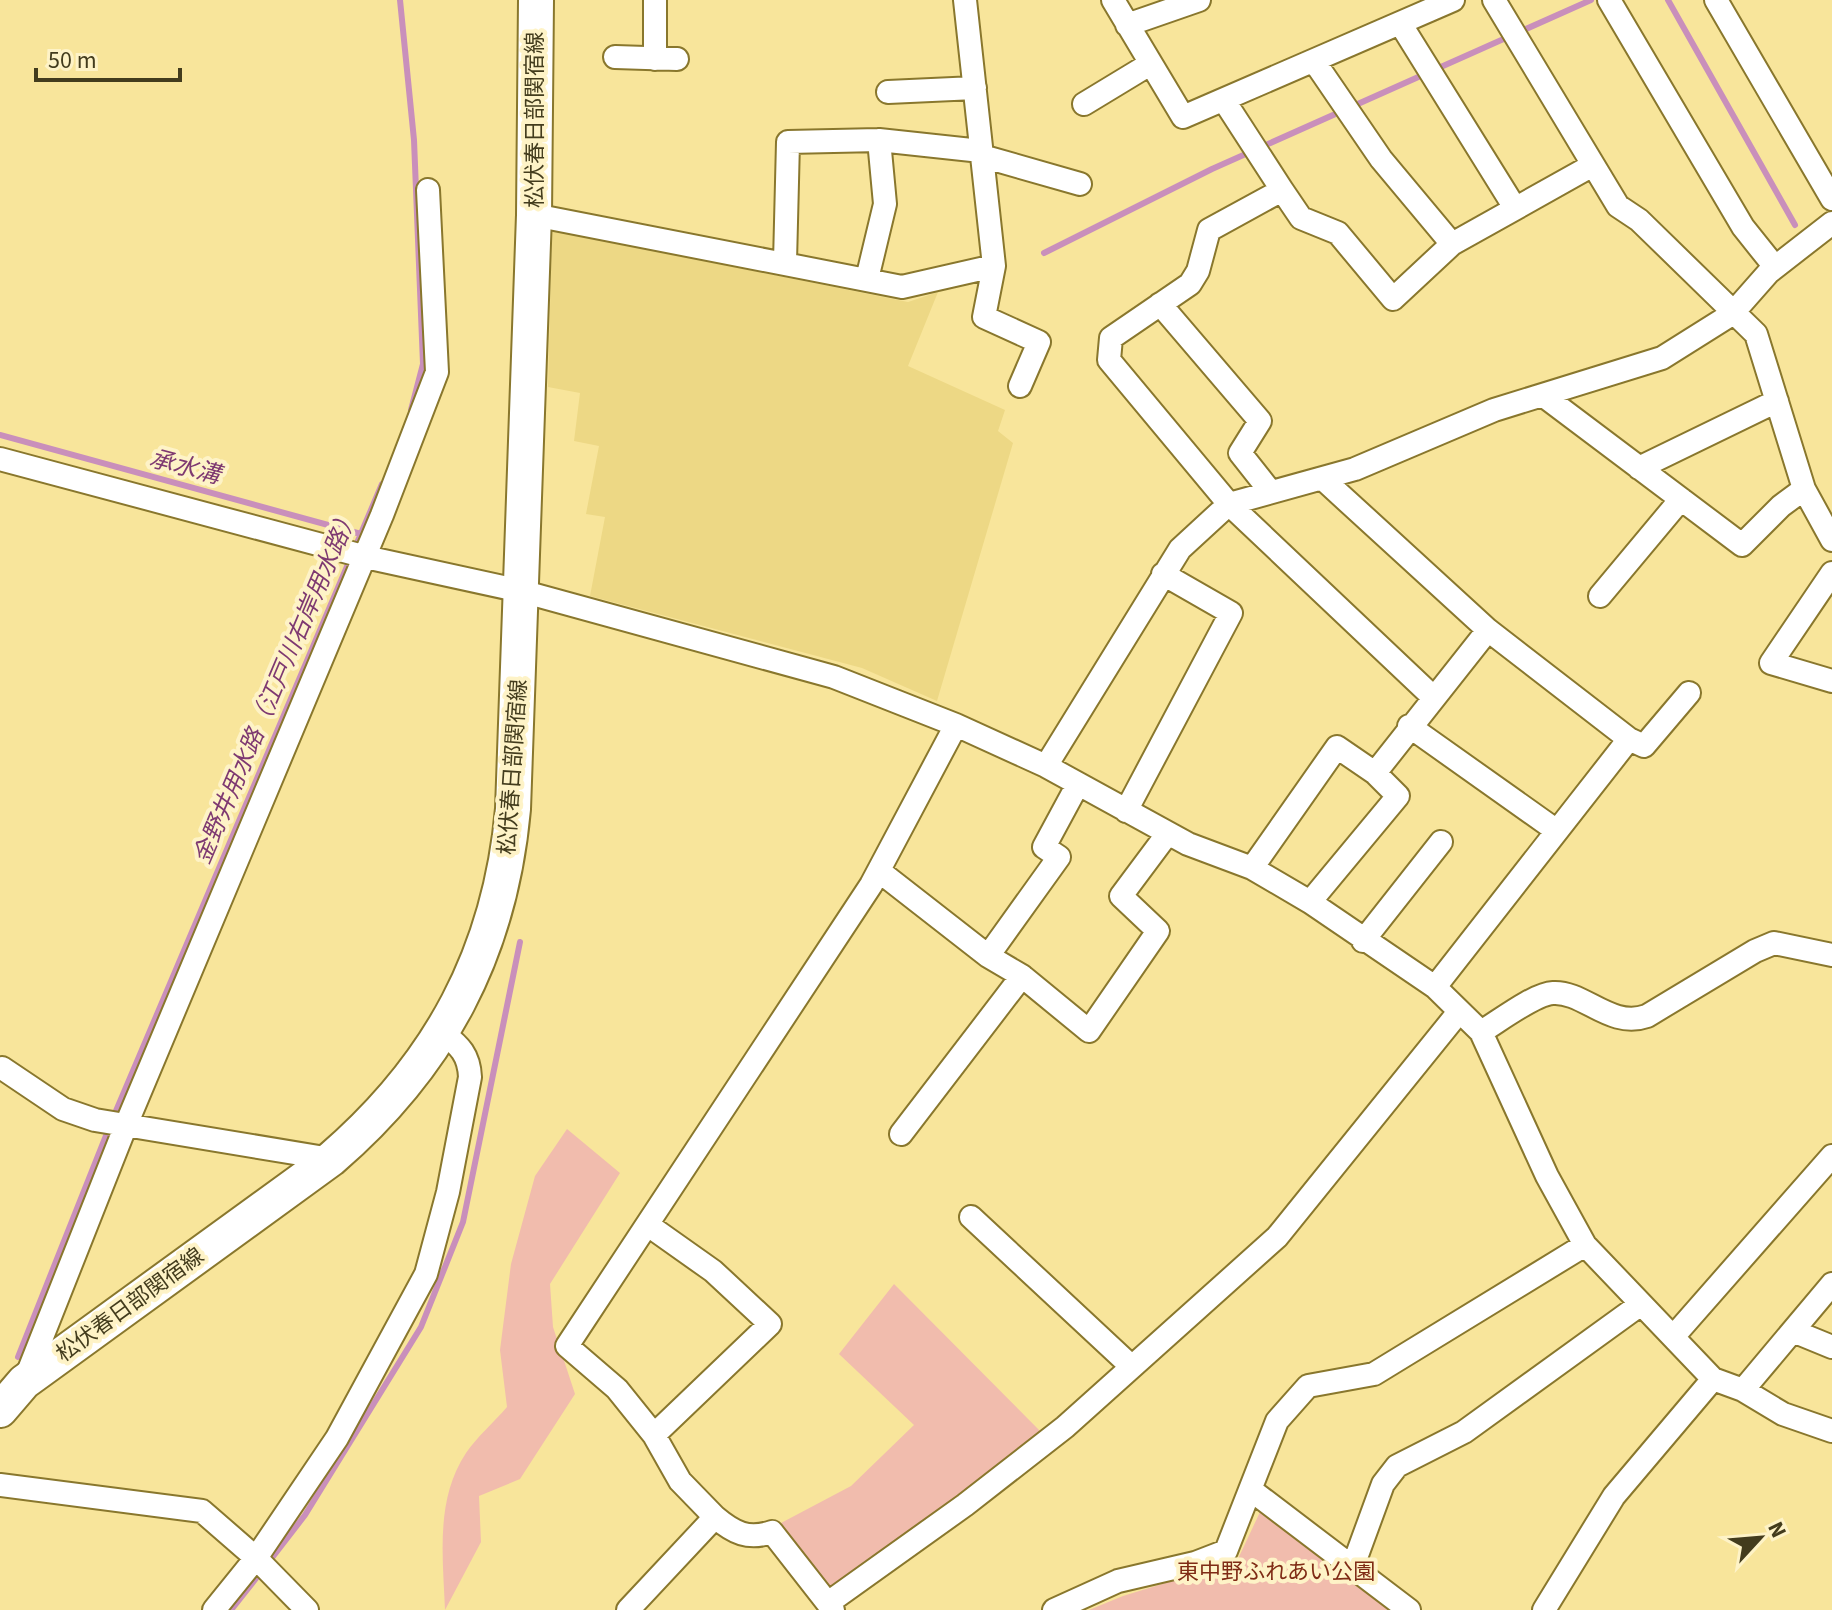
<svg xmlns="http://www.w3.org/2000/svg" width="1832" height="1610" font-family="'Source Sans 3','Noto Sans JP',sans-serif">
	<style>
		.built { fill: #edd885 }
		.green { fill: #f1bcad }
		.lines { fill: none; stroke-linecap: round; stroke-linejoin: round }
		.stream { stroke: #c98fbb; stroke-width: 6 }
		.minor-casing { stroke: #89772d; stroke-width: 26 }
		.primary-casing { stroke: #89772d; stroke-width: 38 }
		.minor { stroke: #fff; stroke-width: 22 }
		.primary { stroke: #fff; stroke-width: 34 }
		.labels { text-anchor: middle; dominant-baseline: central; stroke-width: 8; stroke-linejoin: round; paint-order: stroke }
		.street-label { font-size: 22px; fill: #433c1d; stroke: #fef3c7 }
		.park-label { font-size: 22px; fill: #7f2b15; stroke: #fef3c7 }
		.water-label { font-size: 24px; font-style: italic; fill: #7e3971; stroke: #fef3c7 }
	</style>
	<rect width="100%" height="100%" fill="#f8e59b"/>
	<!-- built -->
	<path class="built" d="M552 230 908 302 938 292 908 366 1005 410 998 431 1013 443 937 701 862 668 590 596 605 517 586 514 599 446 574 441 580 393 548 387Z"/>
	<!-- green -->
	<path class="green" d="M567 1129 620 1173 550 1284 553 1327 575 1394 520 1479 479 1496 481 1542 445 1610C443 1557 435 1500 466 1453 477 1437 494 1422 507 1407L500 1350 511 1264 535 1176Z
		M894 1284 1041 1432 957 1500 830 1587 781 1523 851 1486 914 1425 839 1354Z
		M1260 1512 1393 1610H1089L1123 1596 1237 1561Z"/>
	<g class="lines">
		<!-- stream -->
		<path class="stream" d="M400 0 414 140 423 364 411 410
			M1668 0 1795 225
			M1044 253 1212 169 1591 0
			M0 435 361 534
			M113 1118 382 484
			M18 1357 109 1128
			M268 1563 305 1515 421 1327 463 1222 520 942
			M231 1610 261 1572"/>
		<!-- minor casing -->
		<g class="minor-casing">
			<path id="minor" d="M655 0V59
				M1113 0 1183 117 1453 0
				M1494 0 1618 206 1639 220 1756 334 1804 489 1832 540
				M1609 0 1743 227 1775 267
				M1716 0 1832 199
				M1400 23 1515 208
				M1127 25 1199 0
				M615 57 677 59
				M1314 61 1381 159 1452 244
				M888 92 975 88
				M1225 102 1282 190 1209 230 1198 271 1190 284 1111 338 1109 360 1229 504 1433 697
				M1084 104 1150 64
				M982 156 1080 184
				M1282 190 1301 218 1338 233 1393 299 1452 244 1593 165
				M534 215 902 287 994 266 965 0
				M785 262 788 142 879 140 981 151
				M994 266 984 317 1039 342 1020 386
				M867 279 885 204 879 140
				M1160 304 1260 421 1240 453 1270 491
				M1544 396 1742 545 1781 506 1804 489
				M0 459 370 558 521 591 834 677 956 725 1046 766 1188 844 1252 868 1310 902 1435 987 1481 1032 1547 1176 1585 1245 1713 1379 1743 1390 1783 1414 1832 1431
				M1639 468 1777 401
				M1323 479 1488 630 1629 739 1644 746 1689 693
				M1832 573 1771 663 1832 681
				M1600 596 1681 499
				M1409 726 1557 831
				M1046 766 1180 549 1229 504 1355 469 1494 410 1662 358 1732 314 1769 272 1832 223
				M1126 811 1231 613 1163 574
				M1252 868 1337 747 1375 773
				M879 871 988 956 1022 976 901 1134
				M1310 902 1398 796 1375 773 1488 630
				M1363 941 1441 842
				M988 956 1059 857 1044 847 1078 784
				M1022 976 1089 1031 1158 931 1121 896 1168 833
				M1435 987 1629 739
				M1481 1032C1498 1022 1534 994 1553 993 1584 991 1610 1029 1647 1016L1755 951 1774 943 1832 955
				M2 1068 63 1109 95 1120 331 1159
				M971 1217 1132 1367
				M648 1225 713 1271 770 1324 654 1435
				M1793 1331 1832 1347
				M1673 1337 1832 1156
				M25 1380 126 1125 382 515 437 372 428 190
				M1743 1390 1832 1284
				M0 1485 202 1511 256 1558 307 1610
				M1251 1490 1409 1610
				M715 1517 680 1481 654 1435 617 1389 567 1346 871 885 956 725
				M1353 1566 1383 1484 1397 1466 1464 1432 1641 1304
				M828 1603 965 1505 1065 1427 1277 1237 1458 1013
				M214 1610 256 1558 337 1438 426 1274 448 1192 470 1077C469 1055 460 1046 443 1033
				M628 1610 715 1517C734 1533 748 1540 772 1532L833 1610
				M1054 1610 1118 1581 1195 1563 1226 1551 1277 1421 1308 1386 1374 1374 1585 1245
				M1544 1610 1614 1496 1713 1379"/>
		</g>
		<!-- primary casing -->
		<g class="primary-casing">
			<path id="primary" d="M0 1410 24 1382 331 1159C440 1065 500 953 513 809L534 215 536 0"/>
		</g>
		<!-- minor -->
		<use href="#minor" class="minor"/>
		<!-- primary -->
		<use href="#primary" class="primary"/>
	</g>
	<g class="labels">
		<!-- street labels -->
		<g class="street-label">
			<text transform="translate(535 120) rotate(-90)">松伏春日部関宿線</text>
			<text transform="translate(513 767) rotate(-86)">松伏春日部関宿線</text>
			<text transform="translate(130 1305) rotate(-36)">松伏春日部関宿線</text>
		</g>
		<!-- park labels -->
		<g class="park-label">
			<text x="1276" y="1572">東中野ふれあい公園</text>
		</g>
		<!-- water labels -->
		<g class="water-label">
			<text transform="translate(185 467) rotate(15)">承水溝</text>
			<text transform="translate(276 686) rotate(-67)">金野井用水路（江戸川右岸用水路）</text>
		</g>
	</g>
	<!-- north arrow -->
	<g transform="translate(1760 1538) rotate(64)" stroke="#fef3c7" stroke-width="6" paint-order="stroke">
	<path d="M0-6L14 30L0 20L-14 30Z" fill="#433c1d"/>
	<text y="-12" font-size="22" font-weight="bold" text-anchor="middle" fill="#433c1d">N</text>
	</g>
	<!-- scale -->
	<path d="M36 68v12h144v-12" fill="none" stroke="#433c1d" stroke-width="4"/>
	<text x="48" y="68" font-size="24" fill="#433c1d" stroke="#fef3c7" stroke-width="6" paint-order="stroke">50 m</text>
</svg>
